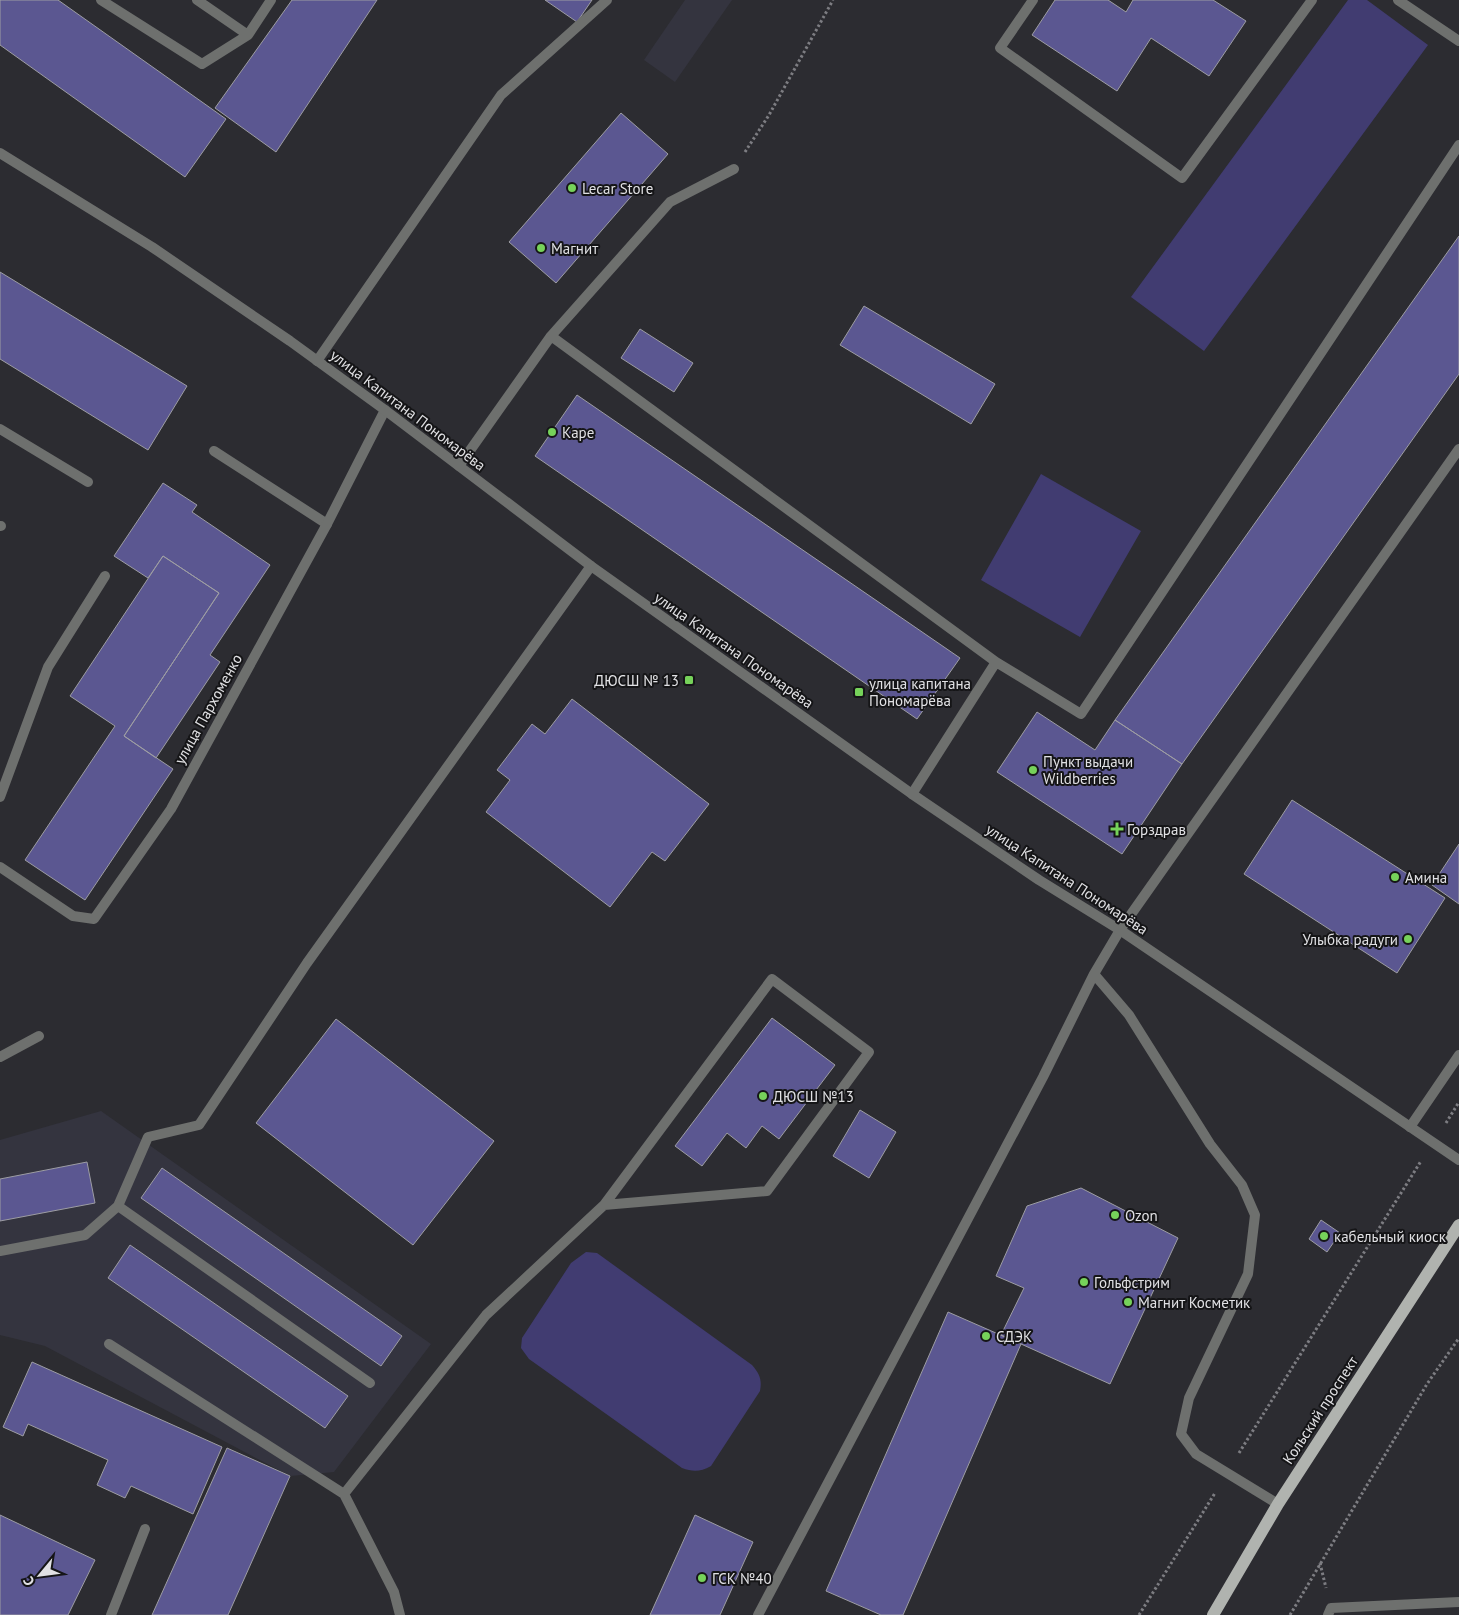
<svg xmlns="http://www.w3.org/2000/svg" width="1459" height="1615" font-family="'PT Sans',sans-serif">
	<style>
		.built { fill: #34343f }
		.green { fill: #413c71 }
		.building { fill: #5b5791; stroke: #9d9da3 }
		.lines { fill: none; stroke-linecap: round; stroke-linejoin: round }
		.path { stroke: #7d7d82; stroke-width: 3; stroke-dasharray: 2.5 2.5; stroke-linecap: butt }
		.service { stroke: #6e706e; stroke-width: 10 }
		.minor { stroke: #6e706e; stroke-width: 10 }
		.tertiary { stroke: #6e706e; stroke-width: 10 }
		.primary { stroke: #b0b3af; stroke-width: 12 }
		.poi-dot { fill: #76d25a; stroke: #151517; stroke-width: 2 }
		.labels { text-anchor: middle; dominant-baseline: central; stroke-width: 4; stroke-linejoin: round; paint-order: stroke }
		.poi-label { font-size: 15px; fill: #e1e1e4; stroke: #151517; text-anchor: start }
		.street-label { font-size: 15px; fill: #e1e1e4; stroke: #151517 }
	</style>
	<rect width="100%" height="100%" fill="#2c2c31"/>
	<!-- built -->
	<path class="built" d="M685 0H732L675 82 644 60Z
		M101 1111 431 1344 334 1472 290 1476 45 1346 0 1335V1140Z"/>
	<!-- green -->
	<path class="green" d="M1348 0H1367L1428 45 1204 351 1131 297Z
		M1041 474 1141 531 1080 637 981 580Z
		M586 1252 597 1253 752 1365C760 1374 762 1380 760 1391L711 1466C700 1472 693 1472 682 1468L529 1359 521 1348 522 1338 571 1263Z"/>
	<!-- building -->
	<path class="building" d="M0 0H58L226 119 185 177 0 45Z
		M292 0H377L276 152 215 108Z
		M545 0H592L577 22Z
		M1055 0H1108L1126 12 1133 0H1213L1246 21 1209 76 1151 38 1117 91 1032 35Z
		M621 113 668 154 556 283 509 242Z
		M1459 236V374L1182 764 1115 720Z
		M0 272 187 386 148 450 0 359Z
		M864 306 995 384 971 424 840 345Z
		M640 329 693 363 674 392 621 358Z
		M577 395 960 658 917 719 535 456Z
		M163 483 197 505 192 512 270 565 210 655 220 662 156 758 124 736 219 593 163 556 148 578 114 556Z
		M163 556 219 593 124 736 173 769 85 900 25 860 115 726 70 696Z
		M572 699 709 804 665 861 652 852 610 907 486 812 510 780 497 770 532 724 545 734Z
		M1037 712 1095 750 1115 720 1182 764 1122 854 997 772Z
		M1292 800 1445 898 1397 973 1244 874Z
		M1459 844V904L1432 885Z
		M772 1018 835 1065 779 1139 762 1126 746 1148 727 1133 702 1166 675 1146Z
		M336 1019 494 1141 413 1245 256 1123Z
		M860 1110 896 1132 869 1178 833 1156Z
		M87 1162 95 1203 0 1221V1179Z
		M162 1168 402 1336 381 1366 141 1198Z
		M1081 1188 1178 1238 1110 1384 1001 1335 1024 1288 996 1276 1027 1206Z
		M1321 1220 1340 1233 1327 1252 1309 1239Z
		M130 1245 348 1396 325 1428 108 1278Z
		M948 1312 1021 1344 903 1615H881L826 1591Z
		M32 1362 222 1447 193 1514 131 1486 125 1498 97 1485 108 1460 28 1424 23 1436 3 1427Z
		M227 1448 290 1476 228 1615H152Z
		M0 1515 95 1560 68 1615H0Z
		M695 1515 753 1542 720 1615H650Z"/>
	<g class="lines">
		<!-- path -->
		<path class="path" d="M745 152 769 115 833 0
			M1446 1123 1459 1102
			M1239 1453 1421 1161
			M1320 1563 1326 1588
			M1139 1615 1215 1493
			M1290 1615 1427 1384 1459 1338"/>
		<!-- service -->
		<path class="service" d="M101 0 202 64 248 35 271 0
			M197 0 248 35
			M1033 0 1000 48 1182 178 1312 0
			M1398 0 1459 41
			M551 336 670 202 734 169
			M317 361 501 95 607 0
			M0 429 88 482
			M214 451 327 524
			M459 466 551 336 996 662 1081 714 1459 145
			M0 526H1
			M912 794 996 662
			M0 797 48 667 105 576
			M1094 974 1129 1015 1210 1144 1242 1185 1255 1215 1248 1274 1189 1398 1181 1434 1196 1454 1278 1504
			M0 1057 39 1036
			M1410 1127 1459 1055
			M118 1206 148 1137 199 1125 307 963 591 566
			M0 1251 85 1235 118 1206 370 1383
			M109 1344 344 1494
			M111 1615 145 1529
			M400 1615 394 1592 344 1494 486 1315 604 1205 772 979 869 1052 767 1191 604 1205
			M758 1615 1043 1077 1094 974 1120 930 1459 449
			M1328 1615 1331 1608 1459 1602"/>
		<!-- minor -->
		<path class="minor" d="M0 867 73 916 94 919 171 809 327 524 385 410"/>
		<!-- tertiary -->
		<path class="tertiary" d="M0 153 152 247 290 341 385 410 591 566 912 794 1039 880 1120 930 1459 1160"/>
		<!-- primary -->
		<path class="primary" d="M1213 1615 1278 1504 1459 1225"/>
	</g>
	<!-- markers -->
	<g class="poi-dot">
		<circle cx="572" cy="188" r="5"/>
		<circle cx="541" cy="248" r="5"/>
		<circle cx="552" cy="432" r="5"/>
		<rect x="684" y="675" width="10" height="10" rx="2.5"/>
		<rect x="854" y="687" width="10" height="10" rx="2.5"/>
		<circle cx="1033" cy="770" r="5"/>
		<path d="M1114.5 821.5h5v5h5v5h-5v5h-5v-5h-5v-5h5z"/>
		<circle cx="1395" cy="877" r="5"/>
		<circle cx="1408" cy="939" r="5"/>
		<circle cx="763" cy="1096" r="5"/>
		<circle cx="1115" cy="1215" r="5"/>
		<circle cx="1324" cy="1236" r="5"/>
		<circle cx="1084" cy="1282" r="5"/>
		<circle cx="1128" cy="1302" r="5"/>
		<circle cx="986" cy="1336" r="5"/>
		<circle cx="702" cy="1578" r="5"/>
	</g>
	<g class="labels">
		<!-- poi labels -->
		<g class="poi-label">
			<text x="582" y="188">Lecar Store</text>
			<text x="551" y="248">Магнит</text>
			<text x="562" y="432">Каре</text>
			<text x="679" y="680" text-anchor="end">ДЮСШ № 13</text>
			<text x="869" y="683">улица капитана<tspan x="869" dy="17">Пономарёва</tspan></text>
			<text x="1043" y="761">Пункт выдачи<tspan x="1043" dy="17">Wildberries</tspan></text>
			<text x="1127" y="829">Горздрав</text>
			<text x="1405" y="877">Амина</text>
			<text x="1398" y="939" text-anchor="end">Улыбка радуги</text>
			<text x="773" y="1096">ДЮСШ №13</text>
			<text x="1125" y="1215">Ozon</text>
			<text x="1334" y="1236">кабельный киоск</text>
			<text x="1094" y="1282">Гольфстрим</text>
			<text x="1138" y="1302">Магнит Косметик</text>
			<text x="996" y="1336">СДЭК</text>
			<text x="712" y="1578">ГСК №40</text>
		</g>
		<!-- street labels -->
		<g class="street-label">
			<text transform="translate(408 410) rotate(37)">улица Капитана Пономарёва</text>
			<text transform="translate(734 650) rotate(35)">улица Капитана Пономарёва</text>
			<text transform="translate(208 709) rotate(-61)">улица Пархоменко</text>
			<text transform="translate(1067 879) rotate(33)">улица Капитана Пономарёва</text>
			<text transform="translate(1320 1410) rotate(-57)">Кольский проспект</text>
		</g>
	</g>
	<!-- north arrow -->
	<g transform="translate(40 1575) rotate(241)" stroke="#151517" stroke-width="4" paint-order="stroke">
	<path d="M0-4L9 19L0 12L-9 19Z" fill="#e1e1e4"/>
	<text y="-8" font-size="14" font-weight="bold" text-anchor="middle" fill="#e1e1e4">С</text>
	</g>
</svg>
